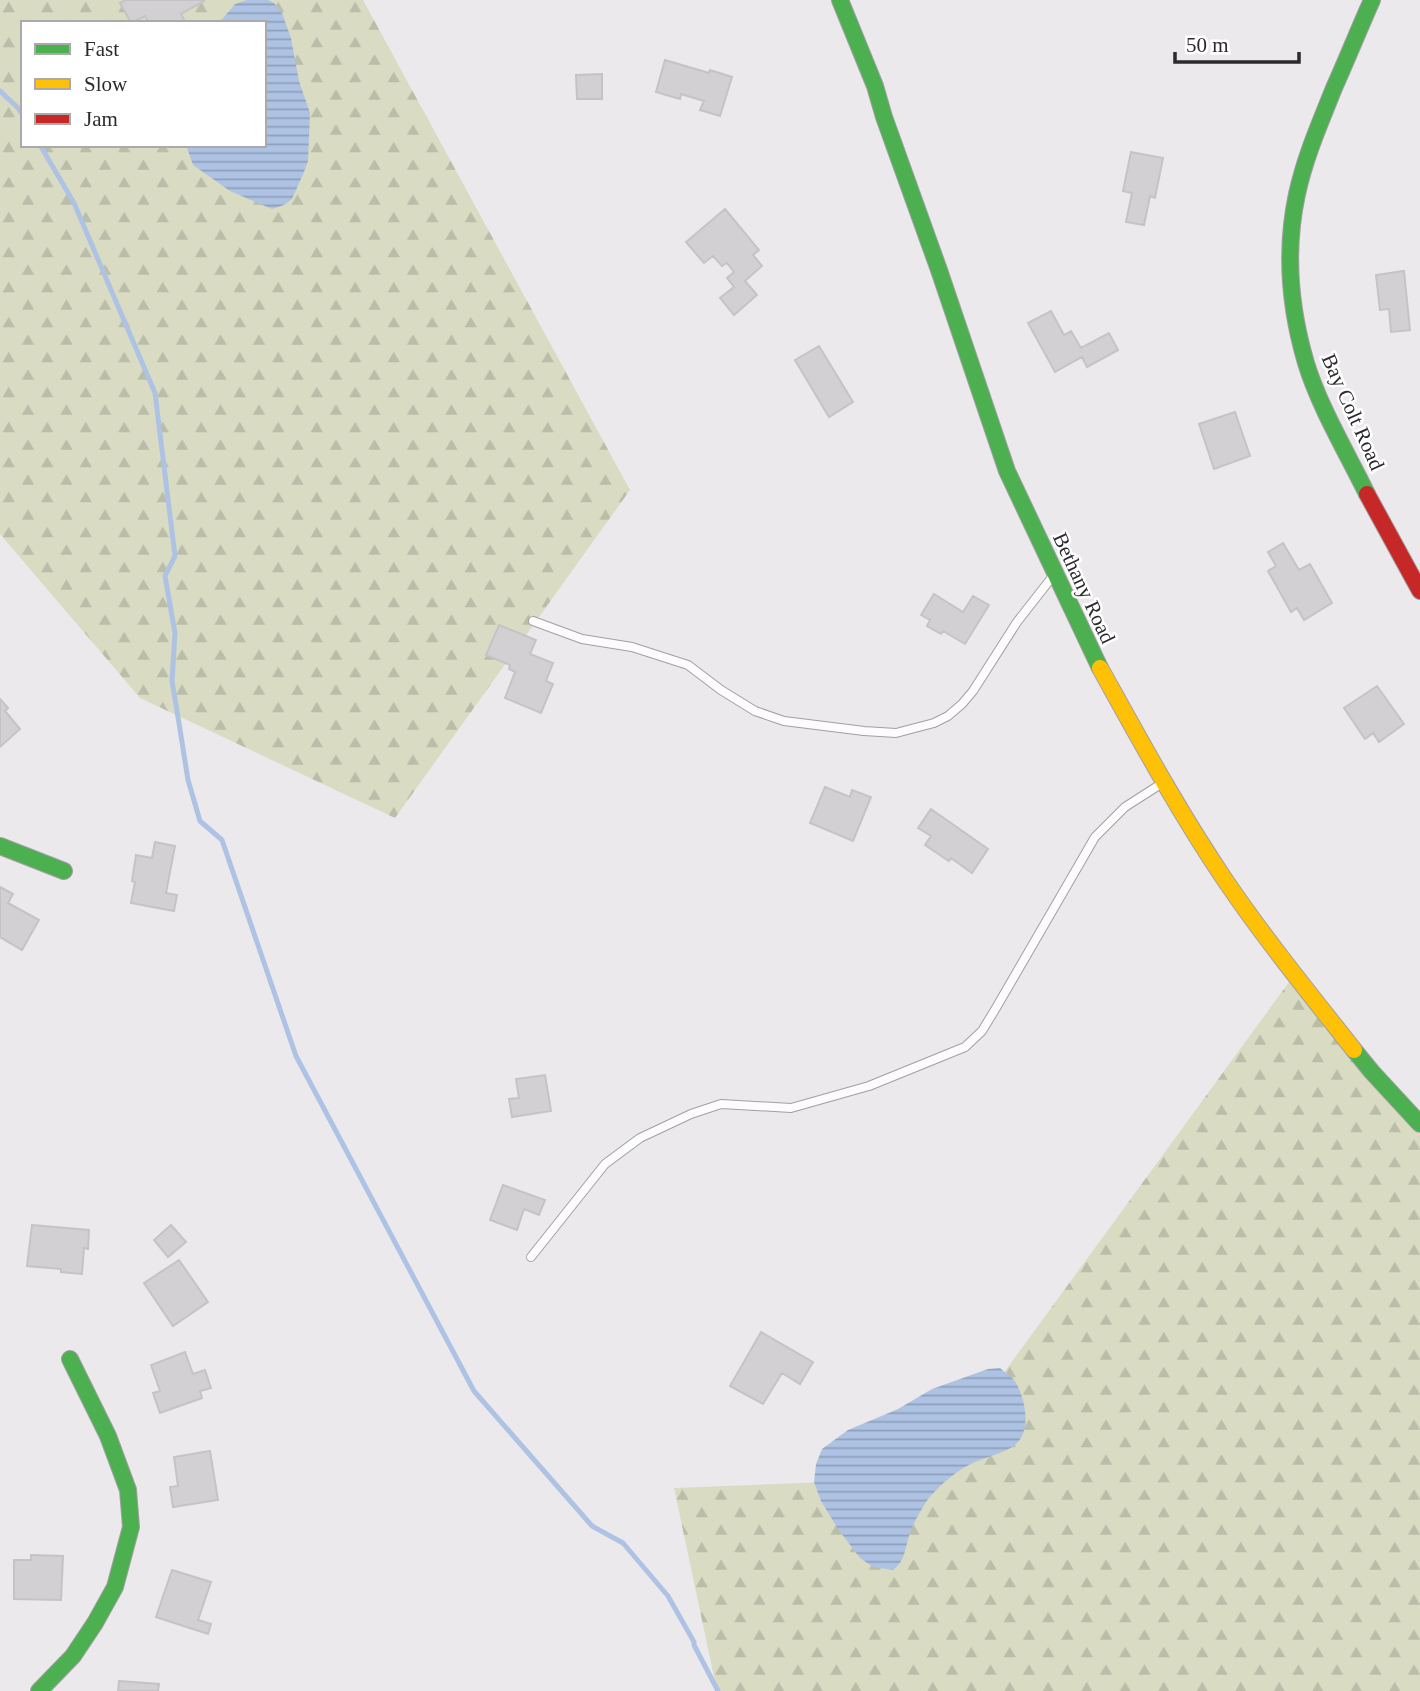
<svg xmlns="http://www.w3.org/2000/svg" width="1420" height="1691" font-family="Georgia,serif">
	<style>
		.forest { fill: url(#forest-firs); fill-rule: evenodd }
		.water { fill: url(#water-rules) }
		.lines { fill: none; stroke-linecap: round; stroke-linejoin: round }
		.stream { stroke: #aec3e4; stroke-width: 5 }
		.building { fill: #d2d0d3; stroke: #c6c3c6; stroke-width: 2 }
		.lane-casing { stroke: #a29fa3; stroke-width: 10 }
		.fast-casing { stroke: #a29fa3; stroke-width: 18 }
		.slow-casing { stroke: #a29fa3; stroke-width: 18 }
		.jam-casing { stroke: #a29fa3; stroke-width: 18 }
		.lane { stroke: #fcfcfc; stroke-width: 8 }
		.fast { stroke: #4caf50; stroke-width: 16 }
		.slow { stroke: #ffc107; stroke-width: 16 }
		.jam { stroke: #c62828; stroke-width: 16 }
		.labels { text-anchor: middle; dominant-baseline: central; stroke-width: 5; stroke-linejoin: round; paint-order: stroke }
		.street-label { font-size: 21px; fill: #2c2a2d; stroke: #fff }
	</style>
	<defs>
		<pattern id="forest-firs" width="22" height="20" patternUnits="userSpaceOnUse" patternTransform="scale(1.75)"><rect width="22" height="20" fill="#d9dcc3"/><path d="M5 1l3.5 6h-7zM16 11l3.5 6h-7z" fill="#babda8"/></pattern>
		<pattern id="water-rules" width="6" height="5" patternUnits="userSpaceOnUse" patternTransform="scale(1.75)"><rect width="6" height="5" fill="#aec3e4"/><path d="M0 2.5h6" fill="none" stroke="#8e9fb9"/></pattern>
	</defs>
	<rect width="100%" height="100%" fill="#ece9ed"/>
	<!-- forest -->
	<path class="forest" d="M0 0H363L630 490 395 818 140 698 0 534ZM23 23H264V145H23Z
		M1289 982 1420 1135V1691H717L674 1488 927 1478Z"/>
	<!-- water -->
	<path class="water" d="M247 0H268L274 3 282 13 291 38 299 81 310 113 308 161 304 172 292 199 284 205 272 209 230 191 193 165 186 145H264V23H219L235 4Z
		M1000 1368C1005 1373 1013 1377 1016 1383 1025 1399 1032 1429 1016 1444 1006 1453 984 1457 971 1464 957 1470 935 1489 926 1502 920 1512 912 1525 909 1536 905 1549 905 1561 893 1570L873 1567 860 1558 838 1529 821 1501 814 1482 816 1464 822 1449 848 1430 898 1409 932 1389 988 1369Z"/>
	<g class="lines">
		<!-- stream -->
		<path class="stream" d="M0 91 18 108 23 115
			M40 145 74 203 155 393 175 556 165 576 175 633 172 681 179 723 188 780 200 821 222 840 296 1056 474 1391 592 1526 623 1543 668 1596 694 1642V1645L718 1691"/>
	</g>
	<!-- building -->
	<path class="building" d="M126 0H203L204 1 181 14 186 23H149L145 16 131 23 120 3Z
		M665 60 709 73 710 70 732 77 720 116 700 110 704 101 681 94 680 99 656 92Z
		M602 74V99H577L576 75Z
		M1131 152 1163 158 1155 198 1150 196 1144 225 1126 222 1132 193 1123 191Z
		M725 209 759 250 753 255 762 266 745 281 757 295 734 315 720 298 734 287 727 278 734 272 727 263 722 266 713 256 704 263 686 242Z
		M1404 271 1410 330 1391 332 1389 309 1380 310 1376 275Z
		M1051 311 1064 335 1071 331 1081 348 1109 333 1118 350 1087 367 1082 357 1055 372 1028 323Z
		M819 346 853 402 829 417 795 360Z
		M1235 412 1250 456 1214 469 1199 424Z
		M1283 543 1299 570 1310 564 1332 603 1304 620 1297 608 1291 612 1268 571 1276 566 1268 552Z
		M934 594 963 612 973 596 989 605 965 644 943 631 941 634 927 626 930 620 921 615Z
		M499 625 536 640 530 654 553 663 546 681 553 684 541 713 505 698 515 672 509 669 510 665 486 655Z
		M1377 686 1404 724 1379 742 1373 733 1365 739 1344 708Z
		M0 699 8 708 5 711 20 729 0 747Z
		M825 787 850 797 852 790 871 797 853 841 810 823Z
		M931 809 988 849 972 873 951 858 949 861 925 845 931 836 918 828Z
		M155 842 175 846 166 893 177 895 174 911 131 903 135 882 132 881 136 855 152 858Z
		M0 887 13 894 8 903 39 920 22 950 0 937Z
		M545 1075 551 1111 512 1117 509 1099 519 1098 516 1079Z
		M503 1185 545 1200 539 1215 524 1209 517 1230 490 1220Z
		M32 1225 89 1230 88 1249 84 1248 82 1274 61 1272V1269L27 1266Z
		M171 1225 186 1242 168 1257 154 1240Z
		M179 1260 208 1302 173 1326 144 1283Z
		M761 1332 813 1362 800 1384 782 1373 763 1404 730 1386Z
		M185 1352 193 1374 205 1370 211 1388 200 1391 202 1398 160 1413 153 1393 160 1391 151 1365Z
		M210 1451 218 1500 173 1507 170 1487 178 1486 174 1457Z
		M31 1555 63 1556 61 1600 14 1599V1560H31Z
		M172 1570 211 1582 198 1620 211 1624 208 1634 156 1617Z
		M119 1681 159 1684 158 1691H118Z"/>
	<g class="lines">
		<!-- lane casing -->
		<g class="lane-casing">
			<path id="lane" d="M533 621 582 639 632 647 688 665 721 690 755 711 784 721 864 731 896 733 934 723 948 716 962 704 973 691 1017 622 1053 576
				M531 1257 605 1164 640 1138 691 1114 721 1104 791 1108 869 1086 965 1047 982 1031 996 1008 1095 837 1125 807 1164 782"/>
		</g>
		<!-- fast casing -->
		<g class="fast-casing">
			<path id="fast" d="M840 0 875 86 884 117 939 270 1007 471 1100 668
				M1367 494C1347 453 1319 406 1306 363 1290 309 1285 250 1297 194 1305 157 1320 123 1334 88 1347 59 1359 29 1372 0
				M0 846 64 871
				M1354 1050 1372 1072 1420 1124
				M39 1691 73 1656 95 1623 115 1587 131 1527 128 1490 108 1436 70 1359"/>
		</g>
		<!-- slow casing -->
		<g class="slow-casing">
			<path id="slow" d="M1100 668C1140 740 1179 812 1225 880 1265 939 1310 994 1354 1050"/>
		</g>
		<!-- jam casing -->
		<g class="jam-casing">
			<path id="jam" d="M1367 494 1420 591"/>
		</g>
		<!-- lane -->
		<use href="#lane" class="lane"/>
		<!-- fast -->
		<use href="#fast" class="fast"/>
		<!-- slow -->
		<use href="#slow" class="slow"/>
		<!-- jam -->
		<use href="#jam" class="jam"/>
	</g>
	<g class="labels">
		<!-- street labels -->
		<g class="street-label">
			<text transform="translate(1353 412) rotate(66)">Bay Colt Road</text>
			<text transform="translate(1084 588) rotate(65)">Bethany Road</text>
		</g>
	</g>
	<!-- legend -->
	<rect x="21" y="21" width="245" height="126" fill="#ffffff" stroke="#abaaab" stroke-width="2"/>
	<rect x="35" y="44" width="35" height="10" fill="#4caf50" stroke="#abaaab" stroke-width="2"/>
	<text x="84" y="56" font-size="21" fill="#2c2a2d">Fast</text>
	<rect x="35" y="79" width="35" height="10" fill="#ffc107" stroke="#abaaab" stroke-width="2"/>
	<text x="84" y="91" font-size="21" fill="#2c2a2d">Slow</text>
	<rect x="35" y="114" width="35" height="10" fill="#c62828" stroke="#abaaab" stroke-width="2"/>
	<text x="84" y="126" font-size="21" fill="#2c2a2d">Jam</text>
	<!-- scale -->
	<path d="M1175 52v10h124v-10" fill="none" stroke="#2c2a2d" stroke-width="3.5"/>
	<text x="1186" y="52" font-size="21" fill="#2c2a2d" stroke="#ffffff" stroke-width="5" paint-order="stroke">50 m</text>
</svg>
